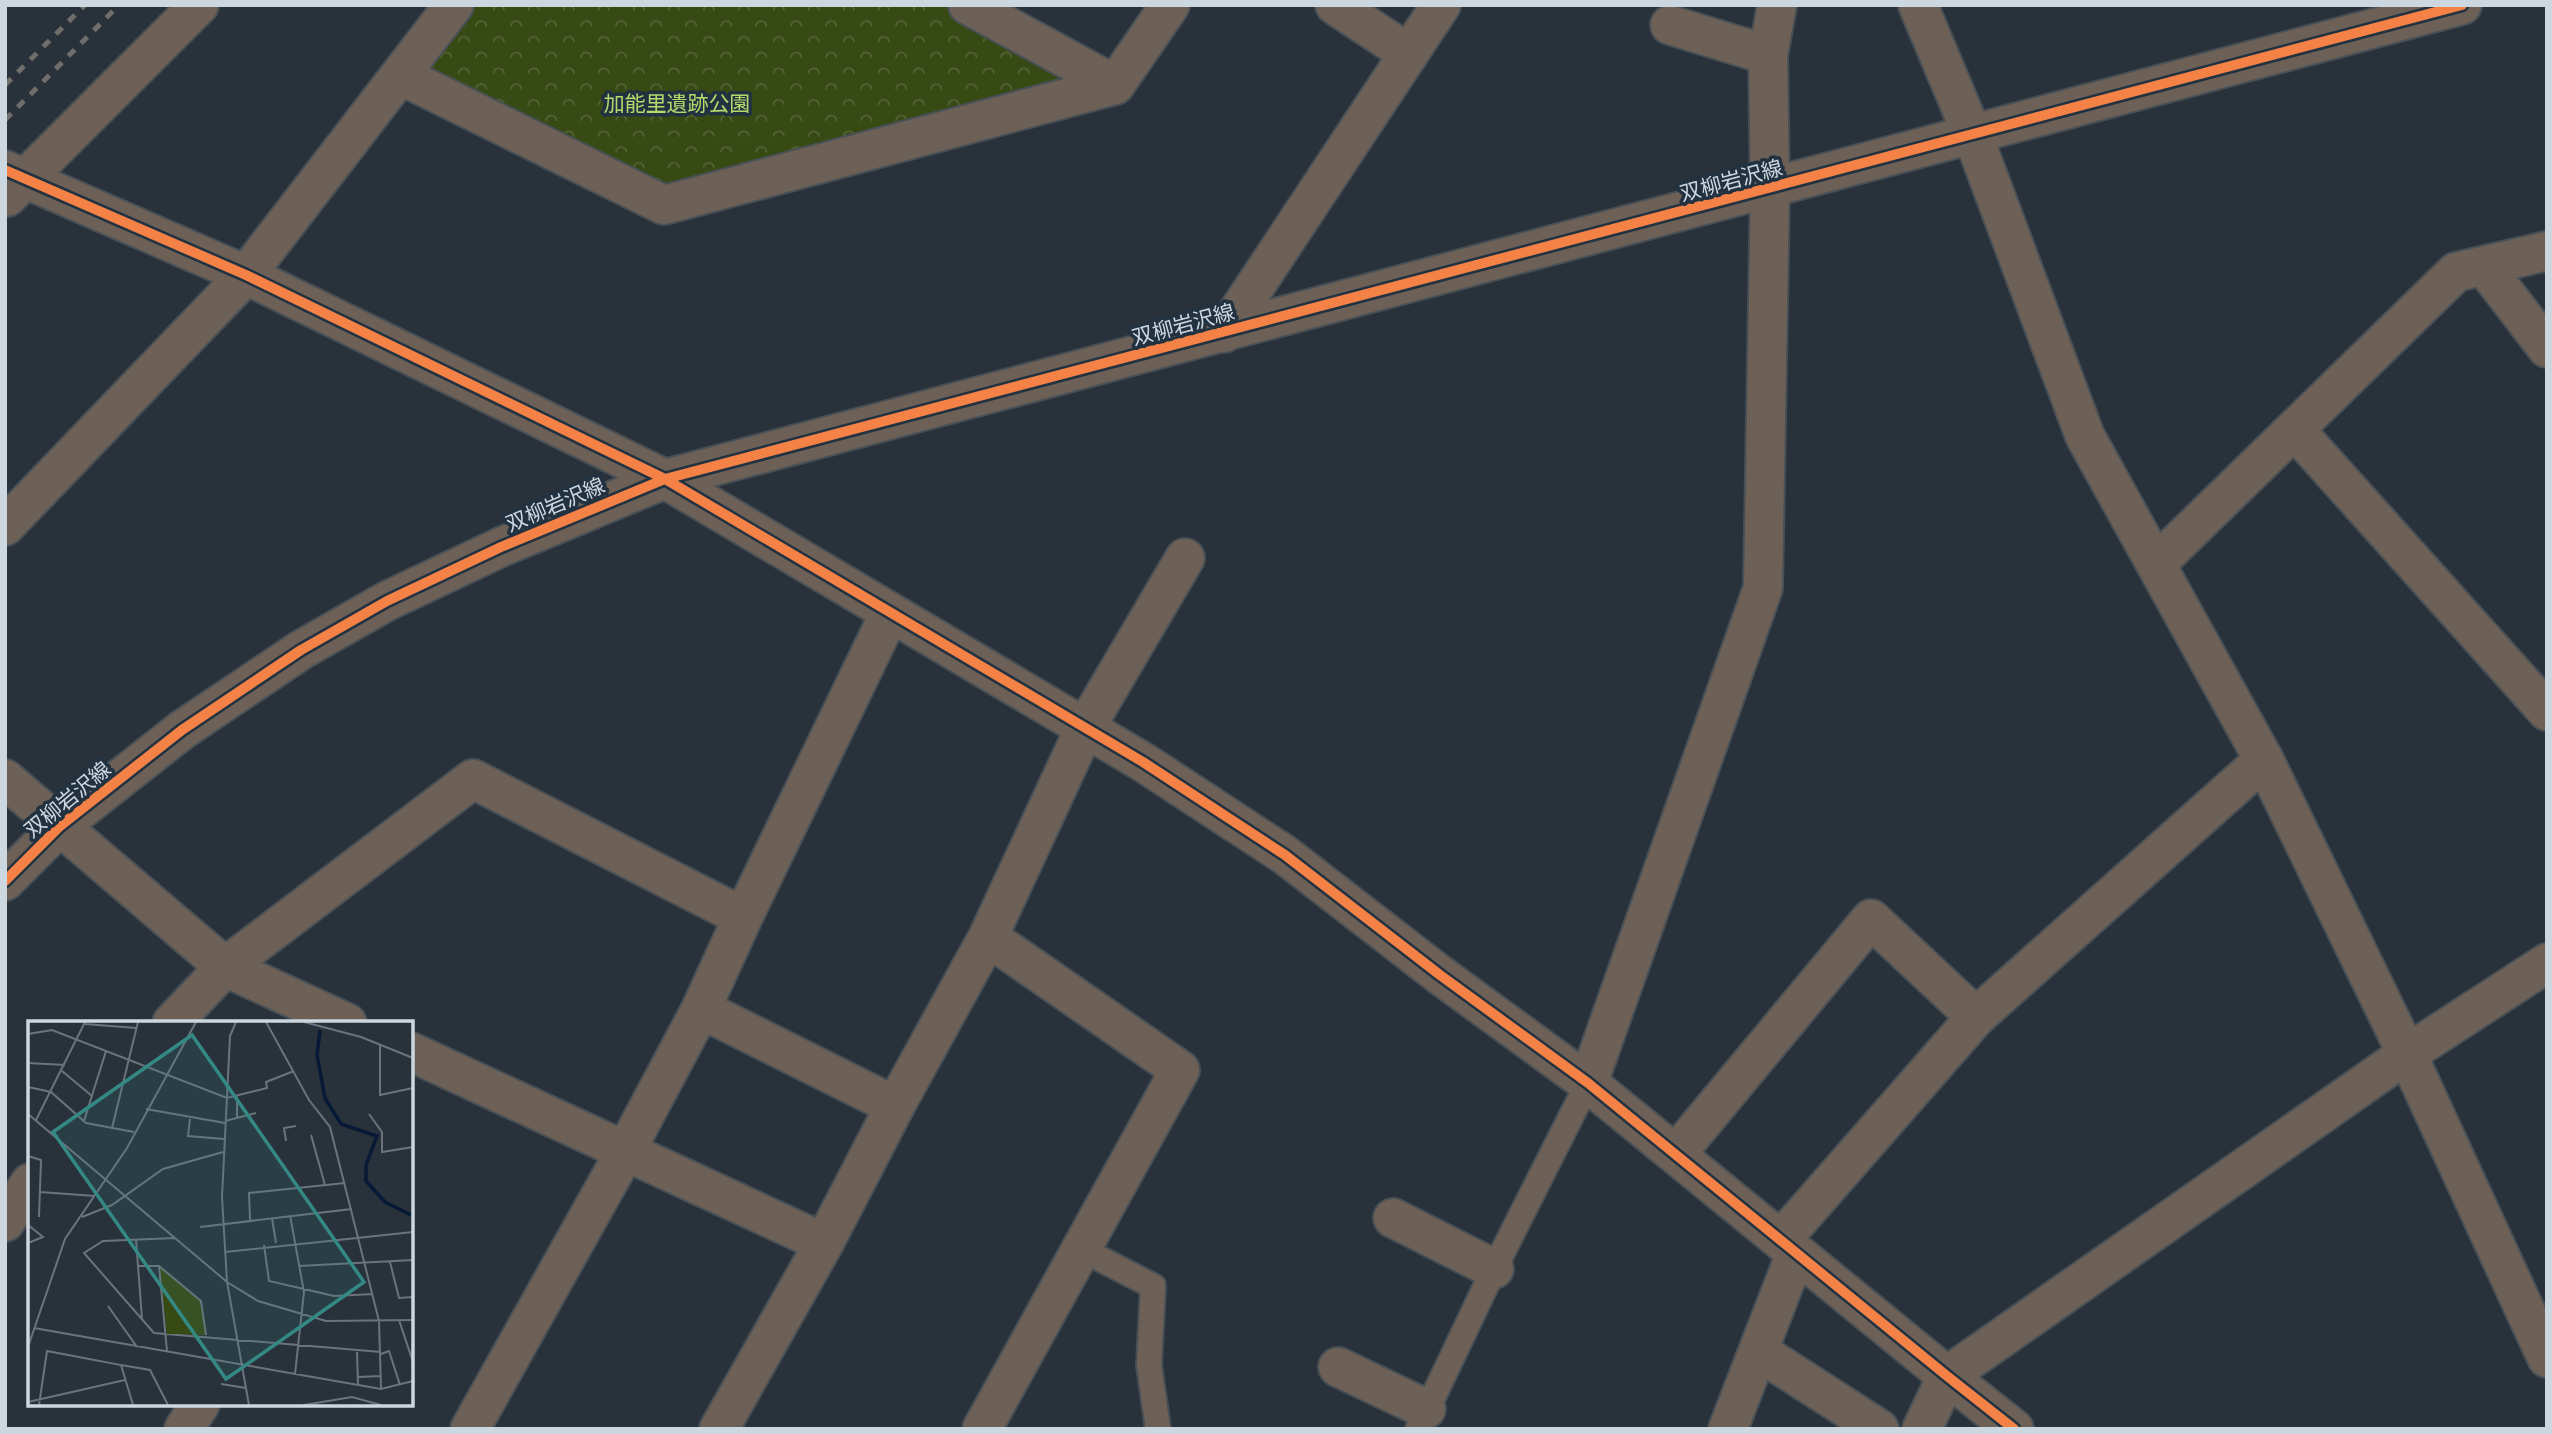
<svg xmlns="http://www.w3.org/2000/svg" width="2552" height="1434" font-family="'Asap Condensed','Noto Sans JP',sans-serif">
	<style>
		.park { fill: url(#park-crowns) }
		.lines { fill: none; stroke-linecap: round; stroke-linejoin: round }
		.service-casing { stroke: #485056; stroke-width: 28 }
		.minor-casing { stroke: #485056; stroke-width: 42 }
		.tertiary-casing { stroke: #485056; stroke-width: 42 }
		.service { stroke: #6d6157; stroke-width: 24 }
		.minor { stroke: #6d6157; stroke-width: 38 }
		.tertiary { stroke: #6d6157; stroke-width: 38 }
		.rail { stroke: #706e6a; stroke-width: 5; stroke-dasharray: 9 9; stroke-linecap: butt }
		.cycleway-casing { stroke: #223241; stroke-width: 15 }
		.cycleway { stroke: #f48246; stroke-width: 10 }
		.labels { text-anchor: middle; dominant-baseline: central; stroke-width: 7; stroke-linejoin: round; paint-order: stroke }
		.park-label { font-size: 21px; fill: #b3da6b; stroke: #223241 }
		.street-label { font-size: 21px; fill: #cdd7e0; stroke: #223241 }
		.inset-river { fill: none; stroke: #061936; stroke-width: 3.5 }
		.inset-road { fill: none; stroke: #6b747c; stroke-width: 2 }
		.view { fill: #358985; fill-opacity: 0.15; stroke: #358985; stroke-width: 3.5 }
		.inset-edge { fill: none; stroke: #cdd7e0; stroke-width: 3.5 }
	</style>
	<defs>
		<pattern id="park-crowns" width="20" height="18" patternUnits="userSpaceOnUse" patternTransform="scale(1.75)"><rect width="20" height="18" fill="#384a14"/><path d="M2 6a3 3 0 1 1 6 0M12 15a3 3 0 1 1 6 0" fill="none" stroke="#546336"/></pattern>
	</defs>
	<rect width="100%" height="100%" fill="#29323a"/>
	<!-- park -->
	<path class="park" d="M454 5H967L1115 85 664 205 401 75Z"/>
	<g class="lines">
		<!-- service casing -->
		<g class="service-casing">
			<path id="service" d="M1081 1249 1153 1286 1149 1365 1158 1429
				M1418 1429 1494 1269 1588 1083"/>
		</g>
		<!-- minor casing -->
		<g class="minor-casing">
			<path id="minor" d="M968 5 1115 85
				M1335 5 1409 54
				M1918 5 1973 136 2085 436 2264 760 2407 1054 2547 1358
				M1670 25 1768 55
				M400 75 664 205 1115 85 1170 5
				M5 170 246 275 665 479 1143 762 1285 855 1440 975 1588 1083 1947 1376 2014 1429
				M7 197 199 5
				M2484 266 2547 348
				M1224 333 1441 5
				M2295 430 2547 711
				M5 526 246 275 454 5
				M2156 564 2456 272 2547 251
				M5 779 225 967 347 1023
				M701 1009 895 1106
				M172 1023 225 967 473 779 743 917
				M411 1052 824 1243
				M1588 1083 1763 588 1770 189 1768 55 1777 5
				M1676 1154 1871 919 1976 1017
				M1393 1218 1494 1269
				M5 1222 30 1183
				M1781 1240 1976 1017 2264 760
				M1758 1351 1879 1429
				M1338 1367 1426 1409
				M184 1429 200 1404
				M470 1429 625 1152 701 1009 743 917 890 613
				M719 1429 824 1243 895 1106 988 937 1085 728 1185 558
				M982 1429 1180 1070 988 937
				M1728 1429 1796 1253
				M1922 1429 1947 1376 2407 1054 2547 963"/>
		</g>
		<!-- tertiary casing -->
		<g class="tertiary-casing">
			<path id="tertiary" d="M5 881 60 826 182 730 301 650 387 601 501 547 665 479 2462 5"/>
		</g>
		<!-- service -->
		<use href="#service" class="service"/>
		<!-- minor -->
		<use href="#minor" class="minor"/>
		<!-- tertiary -->
		<use href="#tertiary" class="tertiary"/>
		<!-- rail -->
		<path class="rail" d="M5 85 85 5
			M5 120 119 5"/>
		<!-- cycleway casing -->
		<g class="cycleway-casing">
			<path id="cycleway" d="M5 170 246 275 665 479 1143 762 1285 855 1440 975 1588 1083 1947 1376 2014 1429
				M5 881 60 826 182 730 301 650 387 601 501 547 665 479 2462 5"/>
		</g>
		<!-- cycleway -->
		<use href="#cycleway" class="cycleway"/>
	</g>
	<g class="labels">
		<!-- park labels -->
		<g class="park-label">
			<text x="677" y="103">加能里遺跡公園</text>
		</g>
		<!-- street labels -->
		<g class="street-label">
			<text transform="translate(1731 180) rotate(-15)">双柳岩沢線</text>
			<text transform="translate(1183 324) rotate(-15)">双柳岩沢線</text>
			<text transform="translate(555 504) rotate(-23)">双柳岩沢線</text>
			<text transform="translate(67 799) rotate(-40)">双柳岩沢線</text>
		</g>
	</g>
	<!-- overview -->
	<g transform="translate(28 1021)">
		<rect width="385" height="385" fill="#29323a"/>
		<path d="M131 245 173 280 178 314 139 313Z" fill="#384a14"/>
		<path class="inset-river" d="M292 9 289 34 297 77 313 103 349 115 338 144V160L357 181 385 195"/>
		<path class="inset-road" d="M208 1 202 15 194 176 199 261 221 384M238 1 281 79 302 106 351 300 353 368M276 1 333 16 385 37M57 3 108 7M0 13 24 9 199 77 239 67 238 61 266 50M352 23V74L385 67M0 42 37 44M34 50 64 75M0 66 23 71 58 102 106 111M209 75V97M118 88 197 102M0 93 199 261 230 280 298 300 385 299M341 93 354 111V131L385 126M162 98 160 115 196 118M8 99 57 1M56 100 78 30M197 100 228 92M84 107 110 1M283 114 297 164M258 120 256 107 268 105M0 135 13 139 11 196M12 171 67 175M262 194 276 271 267 353M54 196 84 184 135 148 195 131M244 197 248 222M222 199 221 172 317 162M0 204 15 216 0 222M172 206 324 188M147 217 75 220 56 232 126 312 353 331M108 218 114 298M236 224 241 260 306 275 345 273M197 231 385 211M362 241 371 277 385 276M109 245H131L173 280 178 314M131 245 139 330M271 245 385 239M80 285 109 326M371 299 385 341M6 307 353 368 385 360M0 326 37 218 99 127 168 1M329 331 330 364M353 333 361 330 372 364M93 344 122 349 140 384M330 356 353 355M193 363 218 367M0 381 97 359M11 384 19 330 93 344 105 384M276 384 324 376 353 384"/>
		<path class="view" d="M164 14 336 261 198 358 25 111Z"/>
		<rect width="385" height="385" class="inset-edge"/>
	</g>
	<!-- border -->
	<rect width="2552" height="1434" fill="none" stroke="#cdd7e0" stroke-width="14"/>
</svg>
